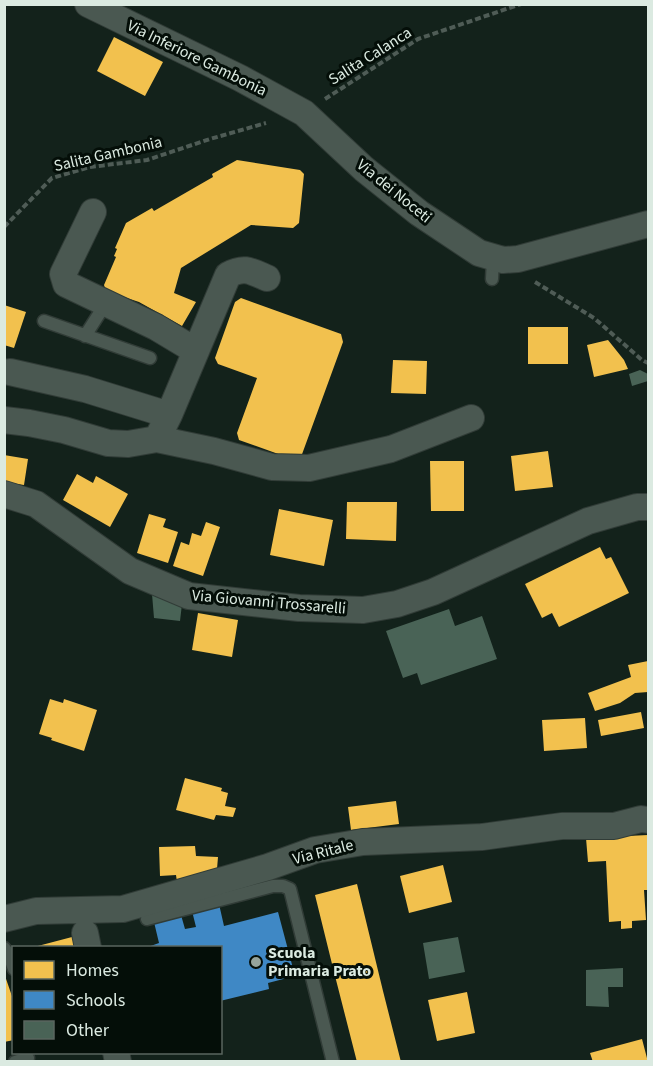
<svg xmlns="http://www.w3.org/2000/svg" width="653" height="1066" font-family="'Source Sans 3',sans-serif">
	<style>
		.homes { fill: #f2c14e }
		.schools { fill: #3f88c5 }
		.building { fill: #496356 }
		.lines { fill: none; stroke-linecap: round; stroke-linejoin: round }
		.lane-casing { stroke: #313c37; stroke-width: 15 }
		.street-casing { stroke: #313c37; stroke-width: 28 }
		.path { stroke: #4f5c56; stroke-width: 4; stroke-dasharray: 6 3; stroke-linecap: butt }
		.lane { stroke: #4a5851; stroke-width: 12 }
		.street { stroke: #4a5851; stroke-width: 26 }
		.poi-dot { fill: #95a49c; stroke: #040e08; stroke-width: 2 }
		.labels { text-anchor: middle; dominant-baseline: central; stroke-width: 6; stroke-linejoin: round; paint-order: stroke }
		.street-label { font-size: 16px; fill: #dbeae1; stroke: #040e08 }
		.poi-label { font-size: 16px; font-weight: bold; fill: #dbeae1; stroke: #040e08; text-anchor: start }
	</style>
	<rect width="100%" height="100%" fill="#13221b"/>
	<!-- homes -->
	<path class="homes" d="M114 37 163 62 145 96 97 71Z
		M237 160 300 170 304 174 299 223 293 228 251 225 181 268 174 293 196 302 182 326 139 302 106 291 104 285 116 257 114 256 117 249 115 248 126 223 152 208 154 211 213 177 212 174Z
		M241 298 341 334 343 342 301 457 295 460 239 440 237 433 257 378 218 364 215 358 235 302Z
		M4 305 26 312 14 348 4 345Z
		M528 327H568V364H528Z
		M608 340 624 360 628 369 594 377 587 345Z
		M393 360 427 361 426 394 391 393Z
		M548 451 553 487 515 491 511 456Z
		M4 455 28 459 24 485 4 482Z
		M430 461H464V511H431Z
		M77 474 93 483 96 476 128 494 110 527 63 500Z
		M347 502H397L396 541 346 539Z
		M279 509 333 520 324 566 270 555Z
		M149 514 166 519 163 527 178 532 168 563 137 553Z
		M206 522 220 527 203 576 173 566 181 542 189 545 192 533 201 536Z
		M600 547 606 559 611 557 629 593 559 627 552 613 542 618 525 584Z
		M198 613 238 620 232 657 192 650Z
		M648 661V692L635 693 620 703 595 711 588 693 631 677 628 665Z
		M50 699 63 703 64 699 97 710 84 751 51 740 52 738 39 734Z
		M641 712 644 728 601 736 598 720Z
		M585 718 587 748 544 751 542 720Z
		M185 778 222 788 221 791 228 793 225 806 236 808 233 817 216 815 214 820 176 810Z
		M396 801 399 824 351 830 348 807Z
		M648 835V890H644L646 920 632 921V928L621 929V921L609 922 606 861 588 862 586 838Z
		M195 846 196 856 218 857 216 881 177 882 176 875 160 876 159 847Z
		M443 865 452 902 409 913 400 876Z
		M357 884 383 991 401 1062H357L334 972 315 895Z
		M72 937 75 948H34V947Z
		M4 973 14 1002V1040L4 1042Z
		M467 992 475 1033 437 1041 428 1000Z
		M642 1039 648 1062H593L590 1053Z"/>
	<!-- schools -->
	<path class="schools" d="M219 904 224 926 278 912 295 976 268 983 269 989 220 1001V948H145L159 943 154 922 181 915 185 929 196 927 192 911Z"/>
	<!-- building -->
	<path class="building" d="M640 370 648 374V381L632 386 629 374Z
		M152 594 182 604 180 621 154 618Z
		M449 609 455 626 482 616 497 659 421 685 417 673 403 678 386 631Z
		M458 937 465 972 429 979 423 943Z
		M623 968V987H608L609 1007 586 1006V970Z"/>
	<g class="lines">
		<!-- lane casing -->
		<g class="lane-casing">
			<path id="lane" d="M492 279 493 259
				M44 321 150 358
				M85 336 106 303
				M147 919 273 886H283L290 889 333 1062
				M4 948 8 953 14 969
				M15 1062 28 1058"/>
		</g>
		<!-- street casing -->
		<g class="street-casing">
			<path id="street" d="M88 4 240 78 304 113 364 169 419 213 479 253 503 260 518 259 648 224
				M93 212 63 274 66 284 156 327 196 351
				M169 415 228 275C244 266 251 271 267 278
				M4 420 29 423 64 430 108 443 128 444 157 439 169 415 85 389 10 372
				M157 439 214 451 272 467 309 468 391 449 471 418
				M4 494 36 504 130 571 189 596 299 608 363 610 397 604 433 592 588 521 637 507H648
				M4 919 36 911 123 909 268 867 315 850 363 842 482 837 562 826H614L641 819 648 820
				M85 933 88 948
				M116 1052 118 1062"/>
		</g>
		<!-- path -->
		<path class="path" d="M325 99 418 39 521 4
			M4 227 52 178 90 167 147 160 210 139 266 123
			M535 282 594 318 642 360 648 363"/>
		<!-- lane -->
		<use href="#lane" class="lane"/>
		<!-- street -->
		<use href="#street" class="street"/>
	</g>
	<!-- markers -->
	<circle class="poi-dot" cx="256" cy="962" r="6"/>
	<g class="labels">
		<!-- street labels -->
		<g class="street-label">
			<text transform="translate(370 56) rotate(-32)">Salita Calanca</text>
			<text transform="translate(197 58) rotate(26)">Via Inferiore Gambonia</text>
			<text transform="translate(108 154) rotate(-13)">Salita Gambonia</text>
			<text transform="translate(394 191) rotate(39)">Via dei Noceti</text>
			<text transform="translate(269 602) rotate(5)">Via Giovanni Trossarelli</text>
			<text transform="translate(323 852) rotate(-14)">Via Ritale</text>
		</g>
		<!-- poi labels -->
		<g class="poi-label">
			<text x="268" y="953">Scuola<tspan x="268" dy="18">Primaria Prato</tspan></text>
		</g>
	</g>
	<!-- border -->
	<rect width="653" height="1066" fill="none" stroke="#dbeae1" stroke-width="12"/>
	<!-- legend -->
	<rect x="12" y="946" width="210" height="108" fill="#040e08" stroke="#5a665f" stroke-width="1.5"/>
	<rect x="24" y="961" width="30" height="18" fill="#f2c14e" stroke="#5a665f" stroke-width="1.5"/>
	<text x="66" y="976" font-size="18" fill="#dbeae1">Homes</text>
	<rect x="24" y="991" width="30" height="18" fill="#3f88c5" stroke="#5a665f" stroke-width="1.5"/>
	<text x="66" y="1006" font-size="18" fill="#dbeae1">Schools</text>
	<rect x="24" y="1021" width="30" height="18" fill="#496356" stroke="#5a665f" stroke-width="1.5"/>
	<text x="66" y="1036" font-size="18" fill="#dbeae1">Other</text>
</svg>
